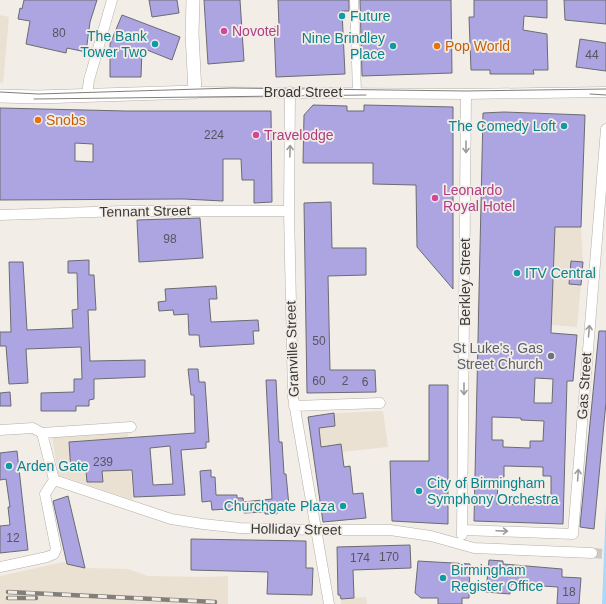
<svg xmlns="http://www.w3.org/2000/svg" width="606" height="604" font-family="Arial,sans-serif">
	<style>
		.built { fill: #eae1d3 }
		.water { fill: #a9d8fa }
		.building { fill: #ada5e1; stroke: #6b6b72; fill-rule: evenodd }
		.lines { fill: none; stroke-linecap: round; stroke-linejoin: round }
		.minor-tunnel { stroke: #cdc9c3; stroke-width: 10; stroke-dasharray: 10 5; stroke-linecap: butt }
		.pedestrian-casing { stroke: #b4afa8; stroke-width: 9 }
		.minor-casing { stroke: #b4afa8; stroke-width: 11 }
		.tertiary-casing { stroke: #b4afa8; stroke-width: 14 }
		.pedestrian { stroke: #fff; stroke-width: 8 }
		.minor { stroke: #fff; stroke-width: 10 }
		.tertiary { stroke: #fff; stroke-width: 13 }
		.tram { stroke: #827f7b; stroke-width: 1 }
		.rail-casing { stroke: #827f7b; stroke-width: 4.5 }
		.rail { stroke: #f2ede6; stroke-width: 3; stroke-dasharray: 9; stroke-linecap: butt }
		.oneway { stroke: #9d9c9b }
		.culture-dot { fill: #0f9aa8; stroke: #f2ede6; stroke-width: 1.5 }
		.hotel-dot { fill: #d1479c; stroke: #f2ede6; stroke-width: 1.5 }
		.food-dot { fill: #e8710a; stroke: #f2ede6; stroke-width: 1.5 }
		.worship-dot { fill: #6b7280; stroke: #f2ede6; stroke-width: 1.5 }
		.labels { text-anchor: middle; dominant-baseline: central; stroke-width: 3.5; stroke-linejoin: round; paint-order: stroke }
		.number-label { font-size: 12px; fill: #585462 }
		.culture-label { font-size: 14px; fill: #0d838f; stroke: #f2ede6; text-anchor: start }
		.hotel-label { font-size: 14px; fill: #b23c85; stroke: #f2ede6; text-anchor: start }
		.food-label { font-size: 14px; fill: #c56008; stroke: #f2ede6; text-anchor: start }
		.street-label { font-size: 14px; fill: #3b3937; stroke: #f2ede6 }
		.worship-label { font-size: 14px; fill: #5b616d; stroke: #f2ede6; text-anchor: end }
	</style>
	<rect width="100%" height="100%" fill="#f2ede6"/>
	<!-- built -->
	<path class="built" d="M0 15 9 17 3 83 0 82Z
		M481 226 581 227 583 262 577 327 477 319Z
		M383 411 388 447 313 455 308 417 339 413Z
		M128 432 133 500 58 475 52 436Z
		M63 562 85 568 128 569 148 576 208 577 228 576V604H0V576Z
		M366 597 367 604H341V599Z"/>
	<!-- water -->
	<path class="water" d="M606 505V604H602Z"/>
	<!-- building -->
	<path class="building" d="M24 0H97L90 22 86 52 67 48 66 53 26 44 30 21 18 19 20 8 22 9Z
		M149 0H177L179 13 152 17Z
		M204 0H240L244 61 208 64Z
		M278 0H349V11H342L345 74 276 77 274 27 279 26Z
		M360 0H451L452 73 362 76Z
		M474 0H547V18L524 16 523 30 547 34 548 70H533L534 74H490V70H471L469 17H474Z
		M564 0H606V24L565 20Z
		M122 15 180 37 172 60 142 48 141 77H110V44Z
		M580 39 606 43V71L576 67Z
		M313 105 347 106V111H364V105L453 107V289L417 247 416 185 373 184V163H303L304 115Z
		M0 108 126 111H271L272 202 254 203V180H242L241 159H223V201L184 199 0 200ZM75 143 93 144V162L75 161Z
		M504 112 585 115 581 227H555L551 333 577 335 573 381H567L563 524 474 521 483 113ZM535 378 553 379 552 403H534ZM492 417 521 418V420L544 421 543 441H530V448L503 447V440H492ZM504 466 543 467V476H551V497L529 496V505L497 504 498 477H504Z
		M331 202 332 248H366V275L328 276 330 370H375L376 392 307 393 304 203Z
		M200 218 203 258 139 262 137 220Z
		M89 260V275H94L96 310H88L90 361 145 360V377L94 379V399L89 400V406H76V411H41V393L74 392V379H82L81 347 26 349 28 383 9 384 6 346H0V332H11L9 262H23L27 330 73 328 72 310 78 309 77 273H68V261Z
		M571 261 583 262 581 285 569 284Z
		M216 286 217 299H209L211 322 258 320 259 331H253L254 344 200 347 199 335H189L188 314 174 315 173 310 159 311 158 302 166 301 165 289Z
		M599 331H606V402L594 529 580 527V526Z
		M188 369H198L199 382H205L209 442H206V448L181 450 185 495 134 497 132 470 102 471 103 482H87L86 471H71L69 442 195 433 194 395H191ZM170 446 173 484 153 485 150 448Z
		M266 380H276L279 442H282L284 474H286L289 506 277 507V514H265V512L244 513 243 502 272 499Z
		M429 385H448V524L392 521 390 461H429Z
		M10 392 11 406H0V393Z
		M334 413 335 426 319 428 321 447 341 444 344 467 350 466 353 494 363 493 366 518 323 522 308 417Z
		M17 451 28 550 0 553V526L10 525 8 507H10L6 479 0 480V453Z
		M211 470V477H215L216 495H237V498H243L244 508 212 510 211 501 202 502 200 471Z
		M68 496 72 513 85 568 67 564 53 501Z
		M191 539 306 541V568H313L312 595 267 594 268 572 191 570Z
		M410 545 411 568 353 570 354 598 341 599 340 595H338L337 547Z
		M489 560 503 561V564L562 569V577L581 578 579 604H557L558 587 511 584 510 594 486 592Z
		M418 561 470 564 469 598H462V604H438V598H421L415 593Z"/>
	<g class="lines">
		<!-- minor-tunnel -->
		<path class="minor-tunnel" d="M592 553 606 554"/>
		<!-- pedestrian casing -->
		<g class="pedestrian-casing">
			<path id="pedestrian" d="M354 0 357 92"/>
		</g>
		<!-- minor casing -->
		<g class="minor-casing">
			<path id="minor" d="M195 92 466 94 606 92
				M290 92 289 211 293 397 329 604
				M87 95 89 80 112 0
				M0 215 124 211H289
				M294 406 380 403
				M0 430 33 428 42 433 131 427
				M42 433 54 480
				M54 480 171 519 203 524 240 528 316 530H390L431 536 474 548 592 553
				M464 530 573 534 606 129
				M462 535 466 94
				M0 567 47 557 54 554 56 549 45 494 54 480"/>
		</g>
		<!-- tertiary casing -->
		<g class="tertiary-casing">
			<path id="tertiary" d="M0 96 38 97 195 92 192 34 193 0"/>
		</g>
		<!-- pedestrian -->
		<use href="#pedestrian" class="pedestrian"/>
		<!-- minor -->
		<use href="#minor" class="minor"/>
		<!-- tertiary -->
		<use href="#tertiary" class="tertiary"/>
		<!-- tram -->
		<path class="tram" d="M0 92 38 94 232 88 466 91 606 89
			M590 94 606 95
			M34 99 366 95"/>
		<!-- rail casing -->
		<g class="rail-casing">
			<path id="rail" d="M8 592 215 602
				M8 598H36"/>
		</g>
		<!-- rail -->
		<use href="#rail" class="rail"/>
	</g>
	<!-- one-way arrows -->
	<defs><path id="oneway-shaft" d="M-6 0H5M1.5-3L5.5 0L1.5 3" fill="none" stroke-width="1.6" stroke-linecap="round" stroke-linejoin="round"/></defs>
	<g class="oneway">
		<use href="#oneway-shaft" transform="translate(466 147) rotate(90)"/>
		<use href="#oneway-shaft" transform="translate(290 151) rotate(-89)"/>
		<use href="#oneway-shaft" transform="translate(589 331) rotate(-85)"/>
		<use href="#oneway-shaft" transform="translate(464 389) rotate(90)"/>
		<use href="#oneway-shaft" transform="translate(578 475) rotate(-86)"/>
		<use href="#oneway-shaft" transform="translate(502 531) rotate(2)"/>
	</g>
	<!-- markers -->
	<g class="culture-dot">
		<circle cx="342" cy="16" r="4"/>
		<circle cx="155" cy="44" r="4"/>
		<circle cx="393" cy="46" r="4"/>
		<circle cx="564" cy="126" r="4"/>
		<circle cx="517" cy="273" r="4"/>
		<circle cx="9" cy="466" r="4"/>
		<circle cx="419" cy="491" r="4"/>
		<circle cx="343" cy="506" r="4"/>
		<circle cx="443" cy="578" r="4"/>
	</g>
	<g class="hotel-dot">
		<circle cx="224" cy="31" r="4"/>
		<circle cx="256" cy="135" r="4"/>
		<circle cx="435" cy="198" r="4"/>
	</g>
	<g class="food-dot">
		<circle cx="437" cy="46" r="4"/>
		<circle cx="38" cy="120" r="4"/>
	</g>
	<circle class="worship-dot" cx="551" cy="356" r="4"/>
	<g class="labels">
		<!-- number labels -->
		<g class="number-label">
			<text x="59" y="33">80</text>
			<text x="592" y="55">44</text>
			<text x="214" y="135">224</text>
			<text x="170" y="239">98</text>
			<text x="319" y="341">50</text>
			<text x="319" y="381">60</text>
			<text x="345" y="381">2</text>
			<text x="365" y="382">6</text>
			<text x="103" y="462">239</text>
			<text x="13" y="538">12</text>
			<text x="389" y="557">170</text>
			<text x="360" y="558">174</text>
			<text x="569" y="592">18</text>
		</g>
		<!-- culture labels -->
		<g class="culture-label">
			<text x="350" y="16">Future</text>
			<text x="147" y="36" text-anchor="end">The Bank<tspan x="147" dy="16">Tower Two</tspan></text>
			<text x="385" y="38" text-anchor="end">Nine Brindley<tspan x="385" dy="16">Place</tspan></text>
			<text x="556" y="126" text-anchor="end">The Comedy Loft</text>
			<text x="525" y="273">ITV Central</text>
			<text x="17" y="466">Arden Gate</text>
			<text x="427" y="483">City of Birmingham<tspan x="427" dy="16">Symphony Orchestra</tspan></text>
			<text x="335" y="506" text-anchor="end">Churchgate Plaza</text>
			<text x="451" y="570">Birmingham<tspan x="451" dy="16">Register Office</tspan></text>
		</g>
		<!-- hotel labels -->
		<g class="hotel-label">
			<text x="232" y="31">Novotel</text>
			<text x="264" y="135">Travelodge</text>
			<text x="443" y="190">Leonardo<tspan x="443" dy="16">Royal Hotel</tspan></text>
		</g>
		<!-- food labels -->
		<g class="food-label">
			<text x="445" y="46">Pop World</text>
			<text x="46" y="120">Snobs</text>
		</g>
		<!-- street labels -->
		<g class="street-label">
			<text x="303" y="92">Broad Street</text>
			<text transform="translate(145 211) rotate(-1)">Tennant Street</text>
			<text transform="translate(465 282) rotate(-90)">Berkley Street</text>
			<text transform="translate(292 349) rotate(-92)">Granville Street</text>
			<text transform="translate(584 386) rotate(-86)">Gas Street</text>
			<text transform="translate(296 529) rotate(1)">Holliday Street</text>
		</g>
		<!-- worship labels -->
		<g class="worship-label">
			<text x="543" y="348">St Luke's, Gas<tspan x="543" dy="16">Street Church</tspan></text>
		</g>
	</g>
</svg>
